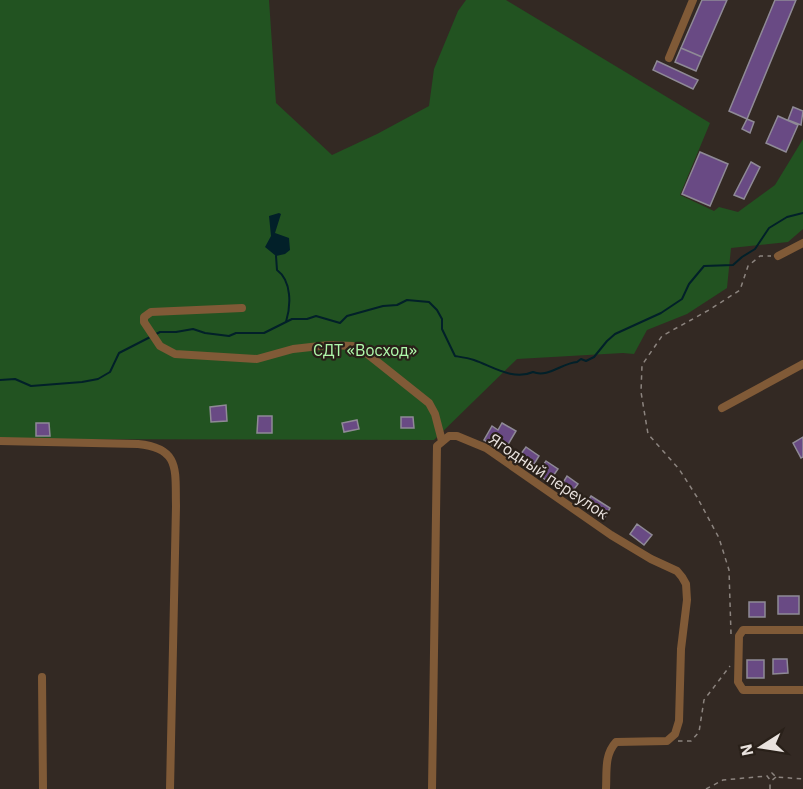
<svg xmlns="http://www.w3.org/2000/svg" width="803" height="789" font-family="'IBM Plex Sans',sans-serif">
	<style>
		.green { fill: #225321 }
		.water { fill: #022029 }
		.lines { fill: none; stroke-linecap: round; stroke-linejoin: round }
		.stream { stroke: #022029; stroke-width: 2 }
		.building { fill: #694a84; stroke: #8f8a96; stroke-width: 1.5 }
		.path { stroke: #8c847f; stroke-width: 1.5; stroke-dasharray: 4.5 4.5; stroke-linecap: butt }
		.minor { stroke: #805a37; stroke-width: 8 }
		.labels { text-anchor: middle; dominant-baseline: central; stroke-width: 4.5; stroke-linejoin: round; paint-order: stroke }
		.park-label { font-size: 16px; fill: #aff8ab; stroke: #292019 }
		.street-label { font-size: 16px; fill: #e9e2de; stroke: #292019 }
	</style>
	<rect width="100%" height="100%" fill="#332923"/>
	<!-- green -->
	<path class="green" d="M0 0H269L276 103 332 155 377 134 429 106 434 69 458 11 466 0H506L710 123 680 195 714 211 719 207 738 212 775 185 803 139V229L788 242 731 248 727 288 687 314 647 330 634 354 623 353 517 359 434 440 0 439Z"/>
	<!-- water -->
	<path class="water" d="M279 213 281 214 275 233 289 238 290 250 285 254 276 256 265 247 271 236 269 216Z"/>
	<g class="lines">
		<!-- stream -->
		<path class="stream" d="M276 256 277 270C292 281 291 306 286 322
			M0 380 15 379 31 386 82 382 98 379 110 372 119 353 160 332H176L193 329 205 333 229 336 236 333H264L292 319H307L316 316 340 323 347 316 383 306 397 305 407 300 429 302 437 310 442 319V329L455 356C461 357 468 358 474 360 492 366 513 381 533 372 548 378 562 363 577 362L581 359 586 361 594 357 607 341 615 334 661 313 682 299 689 284 704 266 733 265 742 257 755 249 769 228 787 217 803 213"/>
	</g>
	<!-- building -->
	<path class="building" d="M702 0H727L702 57 681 48Z
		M775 0H796L747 119 729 111Z
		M681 48 702 57 696 71 675 62Z
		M657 61 698 80 693 89 653 70Z
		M793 107 803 111 801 125 788 120Z
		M778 116 798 125 786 152 766 143Z
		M747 119 754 122 750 133 742 129Z
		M700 152 728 164 710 206 682 194Z
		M751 162 760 167 744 199 734 195Z
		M226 405 227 421 211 422 210 407Z
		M258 416H272V433H257Z
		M401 417H413L414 428H401Z
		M357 420 359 429 344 432 342 423Z
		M36 423H49L50 436H36Z
		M502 423 516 431 506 448 495 441 492 445 484 440 492 426 498 430Z
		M803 437V457L801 458 793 443Z
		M526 447 539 456 531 469 517 459Z
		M546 461 558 469 549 482 537 474Z
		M567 476 578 484 569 496 559 489Z
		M591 496 610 508 604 519 584 507Z
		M637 524 652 535 644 545 630 534Z
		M778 596H799V614H778Z
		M749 602H765V617H749Z
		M773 659H787L788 673 773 674Z
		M747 660H764V678H747Z"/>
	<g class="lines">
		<!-- path -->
		<path class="path" d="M731 634 729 570 719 538 697 497 679 469 648 434 641 392 642 365 662 336 709 310 740 290 748 266 760 256H771
			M678 741H691L699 732 704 700 730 666
			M776 777 771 781 767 776 772 773 776 777 803 779
			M706 789 723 780 767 776
			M770 789V781"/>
		<!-- minor -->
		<path class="minor" d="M669 58 693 0
			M778 256 803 243
			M242 308 151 312 144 317V322L160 346 175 354 257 359 293 349 329 345 353 346 365 352 429 403 435 414 442 441
			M722 408 803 364
			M0 441 138 444C181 448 175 471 176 506L170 789
			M803 630H743L739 636 738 682 743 690H803
			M42 677 43 789
			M432 789 437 446 449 436H457L486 448 611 535 651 559 677 571 682 577 686 584 687 600 681 649 679 721 675 734 667 741 616 742C604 755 607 772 606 789"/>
	</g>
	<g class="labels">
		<!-- park labels -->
		<g class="park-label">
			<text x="365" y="350">СДТ «Восход»</text>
		</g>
		<!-- street labels -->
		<g class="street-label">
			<text transform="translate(549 476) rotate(34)">Ягодный переулок</text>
		</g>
	</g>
	<!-- north arrow -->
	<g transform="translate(761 747) rotate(258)" stroke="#292019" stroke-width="4.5" paint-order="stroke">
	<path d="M0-4.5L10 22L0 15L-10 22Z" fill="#e9e2de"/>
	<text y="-9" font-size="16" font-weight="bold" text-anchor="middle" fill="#e9e2de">N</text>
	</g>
</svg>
